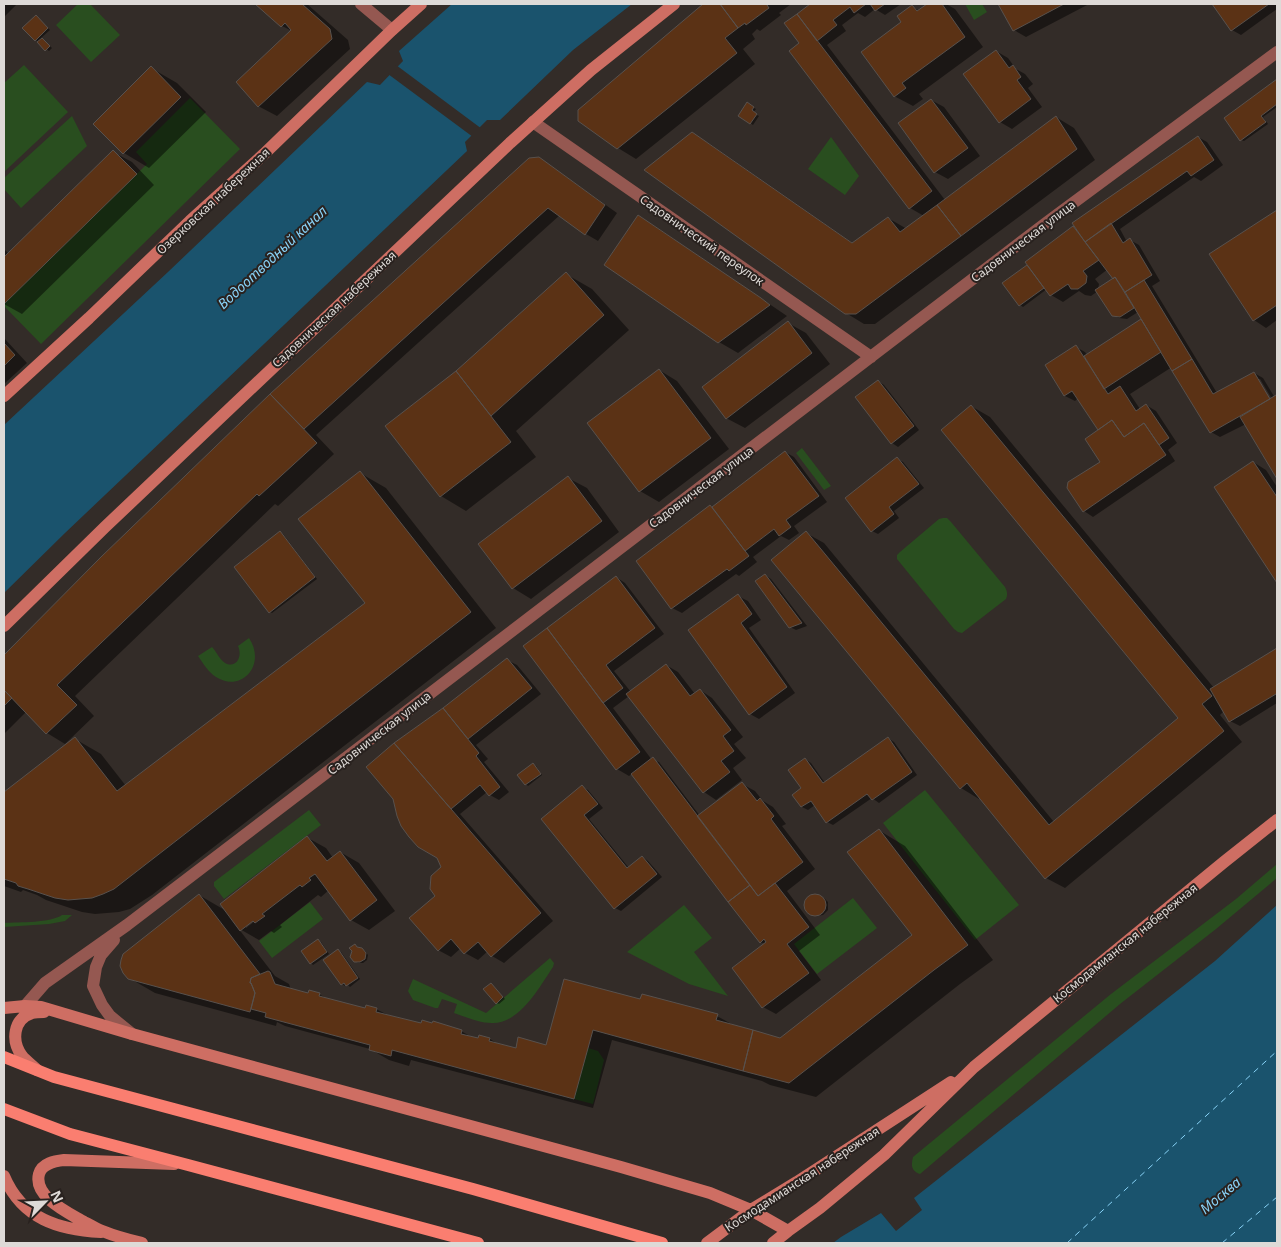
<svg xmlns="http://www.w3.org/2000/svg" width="1281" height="1247" font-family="'Noto Sans',sans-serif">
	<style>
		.green { fill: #294e1f }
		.water { fill: #1a536d }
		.pier { fill: #332c28 }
		.shadow { fill: #0007; fill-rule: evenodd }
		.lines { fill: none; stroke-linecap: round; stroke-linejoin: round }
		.ferry { stroke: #89d3f8; stroke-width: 1; stroke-dasharray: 6 5; stroke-linecap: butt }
		.building { fill: #5b3215; stroke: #58514d }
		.street { stroke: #955851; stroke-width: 12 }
		.secondary { stroke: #ce6e63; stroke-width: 12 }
		.primary { stroke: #fa7e70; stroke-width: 12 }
		.labels { text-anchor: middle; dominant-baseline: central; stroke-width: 4; stroke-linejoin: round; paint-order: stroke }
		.street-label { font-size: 12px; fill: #dedad7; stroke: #29221f }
		.water-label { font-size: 14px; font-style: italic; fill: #89d3f8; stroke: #29221f }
	</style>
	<rect width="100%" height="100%" fill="#332c28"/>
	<!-- green -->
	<path class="green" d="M78 4H90L120 35 91 62 56 25Z
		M965 4H982L987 12 974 20Z
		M24 65 68 112 4 172V83Z
		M190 98 240 149 41 344 4 306V304L147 164 136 152Z
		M72 116 87 146 21 208 4 189V178Z
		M831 137 859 176 845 195 808 169Z
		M802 448 831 486 824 490 796 453Z
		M943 518H947L951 522 1005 587C1007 591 1008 594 1006 599L962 633 958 632 954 629 897 559V555L900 552 939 519Z
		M249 638C267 665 241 693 216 677 208 672 203 663 198 656L212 647C216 651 220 660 225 663 236 669 243 657 238 646Z
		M925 790 1019 905 975 940 883 823Z
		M309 810 321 825 224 899 214 886V882Z
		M1277 864V878L1216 929 1120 1004 920 1174C911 1171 911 1165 913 1157L1111 994 1236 899Z
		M853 898 877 928 817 974 794 944Z
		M310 902 323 919 272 958 259 941Z
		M684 905 712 938 694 952 728 996 689 984 627 952Z
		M62 915H72L65 921 49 924 4 927V923C19 922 51 923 62 915Z
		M550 958 554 963 553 967C540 986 520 1024 492 1023 479 1023 466 1017 454 1013L457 1004 442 999 438 1008H435L413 1000 408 991 413 979 486 1013Z
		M588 1048 598 1051 604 1060 593 1104 574 1099Z"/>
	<!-- water -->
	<path class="water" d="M452 4H632L573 50 500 120H487L465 142 467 151 65 533 4 593V425L168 272 367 82 380 85 403 61 399 51Z
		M1277 905V1243H833L841 1237 881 1213 896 1231 922 1210 914 1198 1215 961Z"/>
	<!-- pier -->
	<path class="pier" d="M396 65 482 129 473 137 388 74Z"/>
	<!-- shadow -->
	<path class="shadow" d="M4 4H17L4 17Z
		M257 4H307L348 40 350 49 277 116 258 106 292 31 282 26Z
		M706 4H791L779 13 781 15 760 31 757 29 752 34 755 39 743 49 755 64 636 159 618 148 580 111Z
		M812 4H901L885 15 875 9 865 17 858 13 842 25 846 31 827 45 945 200 1056 117 1074 128 1095 160 875 324H864L846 313 692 134 710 144 854 244 888 218 907 229 924 216 910 208 801 44 785 24Z
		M929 4H946L955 9 983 47 919 94 923 99 913 106 894 96 903 23 912 7 920 11Z
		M999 4H1089L1026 37 1014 30Z
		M1213 4H1277V9L1241 35 1232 30Z
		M36 16 50 30 41 38 52 48 49 51 36 40Z
		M996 51 1008 58 1016 69 1025 74 1033 84 1028 88 1042 107 1012 129 1000 122Z
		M151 68 177 83 206 112 149 168 124 153 94 124Z
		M1277 81V107L1263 117 1268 124 1244 141 1241 140 1225 118Z
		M931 100 944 107 980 156 948 179 935 172 900 124Z
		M747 104 756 109 753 113 759 116 753 125 740 115Z
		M1198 137 1207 142 1223 165 1201 181 1194 177 1120 229 1127 242 1130 240 1139 245 1160 281 1152 286 1217 393 1254 373 1263 378 1275 398 1277 397V476L1246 424 1220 437 1211 432 1172 367 1130 394 1140 409 1146 405 1156 411 1177 443 1168 450 1175 461 1093 517 1084 511 1101 462 1099 431 1078 398 1075 401 1065 396 1046 366 1076 347 1085 352 1087 355 1143 320 1138 312 1127 319 1119 318 1112 315 1098 291 1091 296 1085 295 1079 291 1063 302 1051 295 1047 289 1023 307 1020 305 1004 283 1029 265 1073 227 1079 230ZM1108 269 1115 279 1098 289 1099 284 1095 279ZM1257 379H1260L1275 404 1273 405Z
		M113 152 132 162 154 185 22 314 4 304V249L9 254Z
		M529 159 551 166 617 213 598 241 586 234 560 215 316 435 334 454 278 506 275 504 75 696 94 716 65 744 47 733 26 712 4 734V657L101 558 270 396Z
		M1277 211V320L1266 328 1254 320 1211 255Z
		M638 217 656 227 787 316 738 353 719 342Z
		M566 274 592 289 629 330 516 431 536 457 466 511 441 496 387 426 457 372Z
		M788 323 806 333 830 364 745 428 726 418Z
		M4 338 27 363 4 384Z
		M659 370 677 381 729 449 659 502 640 491 589 423Z
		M878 381 884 385 919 430 898 447 892 443 857 398Z
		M971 406 990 417 1214 688 1277 650V703L1240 726 1230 721 1224 711 1220 715 1242 742 1065 888 1046 878 980 798 979 799 961 788 806 533 824 543 1054 822 1180 718Z
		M785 452 794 457 827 502 794 526 799 533 789 540 781 536 753 557 757 562 739 576 736 574 682 613 672 608 638 561 710 506 713 508Z
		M897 459 903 462 924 488 894 511 899 518 878 534 872 531Z
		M1253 462 1266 470 1277 487V581L1216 487Z
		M360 473 386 488 496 628 152 895 130 909 119 912 95 914 82 912 46 900 37 895 23 890 21 892 4 886V794L75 739 101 754 126 786 367 603Z
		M568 478 587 488 619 532 531 599 513 588Z
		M280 533 283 534 317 579 272 613 270 612Z
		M765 575 771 579 807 626 796 630 790 627Z
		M616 577 625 583 664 634 614 671 631 692 666 665 678 672 695 694 700 690 712 698 743 737 734 744 746 758 733 768 742 780 716 800 704 792 629 696 613 708 652 760 659 762 700 816 742 784 755 791 763 801 773 807 786 824 782 826 815 869 787 891 820 935 799 951 821 980 776 1014 763 1007 733 968 765 944 760 942 632 774 629 776 617 769 525 646Z
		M738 596 748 601 761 620 749 628 795 693 759 719 750 714 690 630Z
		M507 660 517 665 541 694 476 745 488 759 484 762 509 792 499 800 490 795 487 792 460 814 553 921 504 963 492 956 488 951 478 960 465 953 461 948 451 957 438 950 437 896 442 868 395 744Z
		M888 738 894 742 917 775 879 803 872 798 833 825 827 822 815 805 808 810 802 807 805 759 811 763 825 783Z
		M533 765 536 766 542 775 528 786 526 784Z
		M582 787 588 790 603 808 589 819 629 868 643 857 648 861 662 877 621 911 615 908 542 820Z
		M880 831 905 846 993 960 960 984 816 1097 770 1085 762 1081 612 1040 593 1108 411 1060 409 1066 389 1060 370 1049 285 1026 277 1022 276 1026 155 993 129 978 199 895 228 912 308 838 326 848 333 858 340 852 359 863 395 911 369 930 351 920 329 890 321 897 318 895 280 925 282 927 274 933 271 931 259 940 238 928 275 976 289 984 291 990 309 995 319 994 331 1001 365 1010 376 1009 390 1016 422 1025 461 1031 475 1039 479 1040 480 1036 490 1039 501 1046 516 1050 547 1046 641 1001 717 1016 735 1026 780 1039 913 936ZM259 918 246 928V925Z
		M815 895 825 899 828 902V910L823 915 816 916 809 912 807 909 806 902 811 896Z
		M318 941 321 942 329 954 313 965 311 963Z
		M355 945 359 949 365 951 368 955 367 960 363 963H358L355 961Z
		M338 951 341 952 360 979 350 987 347 984 345 986 342 984 325 960Z
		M493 986 505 999 499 1004 497 1003Z"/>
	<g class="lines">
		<!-- ferry -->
		<path class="ferry" d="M1067 1243 1277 1051
			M1222 1243 1277 1197"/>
	</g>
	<!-- building -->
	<path class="building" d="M255 4H302L330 29 332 39 258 107 236 82 291 30 285 23 281 27Z
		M703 4H720L738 28 725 38 737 53 617 149 578 121V110Z
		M720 4H769L767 5 769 8 746 25 745 23 738 28Z
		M810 4H866L854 13 850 7 833 20 837 25 817 41 797 14Z
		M870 4H885L875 11Z
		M927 4H942L965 37 902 83 906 88 894 97 861 52 901 22 897 16 912 5 917 11Z
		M998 4H1064L1013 31Z
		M1212 4H1269L1231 31Z
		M797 14 932 191 909 209 789 51 799 43 784 23Z
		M36 15 48 28 35 41 22 28Z
		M42 38 50 46 45 51 37 42Z
		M996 50 1009 68 1013 65 1021 77 1017 80 1031 99 999 123 963 74Z
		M151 66 181 97 123 154 93 124Z
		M1277 79V104L1261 116 1266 122 1240 141 1224 118Z
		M931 99 968 148 934 173 898 123Z
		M747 102 754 107 752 110 757 114 750 124 738 116Z
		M1056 116 1077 149 961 236 937 205Z
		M692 132 852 243 888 217 900 232 937 205 961 236 856 314H845L644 170Z
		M1198 136 1214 160 1191 176 1187 171 1085 242 1072 223Z
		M113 150 137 174 4 304V255L5 256Z
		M539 157 605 205 585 235 548 208 304 429 270 394 529 158Z
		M1277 210V305L1253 321 1209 254Z
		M638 215 761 298 770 305 718 343 604 265Z
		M1111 223 1123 243 1130 238 1152 275 1125 292 1115 277 1113 279 1085 242Z
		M1073 226 1099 260 1083 271 1087 276 1086 283 1078 289H1071L1068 284 1050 296 1025 262Z
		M1027 265 1044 288 1019 306 1002 283Z
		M566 272 604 315 491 416 456 371Z
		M1115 277 1134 308 1120 317 1112 316 1095 290Z
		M1144 280 1192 359 1172 371 1125 292Z
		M1141 319 1161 352 1104 389 1084 356Z
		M788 321 812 353 726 419 702 387Z
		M4 343 15 355 4 366Z
		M1076 345 1108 394 1120 386 1136 411 1146 404 1169 438 1159 445 1144 423 1124 437 1112 420 1098 430 1072 391 1064 396 1045 365Z
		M1192 359 1213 394 1254 372 1270 399 1210 433 1172 371Z
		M659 369 711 438 639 492 587 423Z
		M456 371 511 442 440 497 385 426Z
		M878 380 914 426 891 444 855 397Z
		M270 394 317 443 259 496 257 494 57 685 77 705 46 734 4 690V655L101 557Z
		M1276 395 1277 397V479L1240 417Z
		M971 405 1212 696 1202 704 1224 731 1045 879 967 783 960 789 771 560 806 531 1049 825 1178 718 941 430Z
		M1112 420 1124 437 1144 423 1166 455 1083 512 1067 488 1068 482 1100 462 1085 439Z
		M785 451 819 496 786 520 791 527 779 536 774 529 745 551 712 507Z
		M897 457 919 484 889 507 894 514 871 532 845 498Z
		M1253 461 1277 497V583L1214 487Z
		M360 471 471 612 114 889 103 894 92 898 68 900 55 898 28 889 18 886 16 883 4 879V792L75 737 117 791 365 603 298 519Z
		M568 476 602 521 512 589 478 544Z
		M710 505 749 556 729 571 727 569 671 609 636 561Z
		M280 531 315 577 269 613 234 567Z
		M765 574 802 623 789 628 755 581Z
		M616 576 655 628 606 665 623 688 603 703 547 628Z
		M738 594 752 614 741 623 787 687 749 715 688 630Z
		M547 628 640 752 616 770 523 646Z
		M1277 648V695L1276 694 1229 722 1210 689Z
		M507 658 532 688 468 739 443 708Z
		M666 664 690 696 700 689 731 730 723 736 734 751 721 761 730 772 703 793 626 694Z
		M4 690 12 698 4 706Z
		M443 708 479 753 476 756 500 787 489 796 480 785 451 809 394 743Z
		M888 737 912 772 872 800 867 794 826 823 811 801 801 807 792 795 801 788 788 770 805 758 823 783Z
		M394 743 541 913 491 957 478 942 464 954 451 939 438 951 409 918 435 896 430 889 431 876 441 867 437 858 418 847 409 837 401 826 397 816 393 799 366 767Z
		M653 757 750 885 728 902 631 774Z
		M533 763 541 774 525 785 517 775Z
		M742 782 757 801 760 798 774 816 771 819 803 862 758 896 697 816Z
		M582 785 598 804 584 815 627 868 642 856 657 874 614 909 541 819Z
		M879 829 968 945 934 970 789 1083 743 1071 753 1030 780 1038 912 935 847 852Z
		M307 836 327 861 340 851 377 900 350 921 315 874 309 878 311 880 302 887 300 885 262 914 265 916 255 923 253 921 240 931 220 904Z
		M775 883 809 927 787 944 809 973 762 1008 732 968 766 942 764 939 760 943 728 902 750 885 758 896Z
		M199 894 260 974 251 978 250 983H251L255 993 250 1012 128 979 123 973 120 966 121 960 123 954Z
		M804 905a11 11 0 1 1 22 0a11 11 0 1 1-22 0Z
		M318 939 327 952 310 964 301 951Z
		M355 944 357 947 362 948 366 953 365 959 360 962H354L350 957 352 951 349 948Z
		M338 949 358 978 346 986 344 983 341 985 323 960Z
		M268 971 270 972 275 984 308 993 309 990 320 993 319 996 365 1008 366 1005 377 1008 376 1012 421 1023 422 1020 432 1023 433 1021 462 1030 461 1034 478 1038 479 1035 490 1038 489 1041 516 1048 518 1037 546 1045 564 979 640 999 642 994 718 1014 716 1020 753 1030 743 1071 593 1030 574 1099 392 1050 391 1056 369 1050 370 1045 265 1017 266 1013 251 1009 255 993 251 983H250L251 978Z
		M491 983 503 997 496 1004 483 989Z"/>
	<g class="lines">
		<!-- street -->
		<path class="street" d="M361 4 392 30
			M533 122 871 357
			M114 940 101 955 96 967 93 986 102 1005 110 1016 132 1034
			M25 1006 45 983 127 925 1046 223 1277 52"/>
		<!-- secondary -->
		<path class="secondary" d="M4 396 89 318 190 221 264 154 392 30 421 4
			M4 626 105 527 510 143 591 70 674 4
			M4 1008 25 1006 41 1007 132 1034 621 1167 710 1193 751 1210 788 1231
			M37 1070C32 1065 26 1061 22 1056 11 1041 13 1019 32 1013 36 1012 41 1012 44 1012
			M4 1176C22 1219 59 1230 101 1232
			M142 1243C130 1240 117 1237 105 1232 98 1230 91 1225 84 1222 69 1213 33 1197 39 1174 42 1163 55 1161 64 1160L174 1164
			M707 1243 751 1210 797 1182 951 1082
			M773 1243 788 1231 820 1208 884 1155 974 1067 1224 862 1277 820"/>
		<!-- primary -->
		<path class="primary" d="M4 1057 54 1077 473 1189 662 1243
			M4 1109 70 1134 188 1165 478 1243"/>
	</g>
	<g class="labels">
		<!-- street labels -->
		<g class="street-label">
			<text transform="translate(213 201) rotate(-43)">Озерковская набережная</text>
			<text transform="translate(702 240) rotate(35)">Садовнический переулок</text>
			<text transform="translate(1023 241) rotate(-37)">Садовническая улица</text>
			<text transform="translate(334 309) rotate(-43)">Садовническая набережная</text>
			<text transform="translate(701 487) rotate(-37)">Садовническая улица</text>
			<text transform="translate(379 733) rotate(-38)">Садовническая улица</text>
			<text transform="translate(1125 943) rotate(-39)">Космодамианская набережная</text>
			<text transform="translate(802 1179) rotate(-33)">Космодамианская набережная</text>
		</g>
		<!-- water labels -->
		<g class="water-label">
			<text transform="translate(272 257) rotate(-43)">Водоотводный канал</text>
			<text transform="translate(1220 1195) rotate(-40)">Москва</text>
		</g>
	</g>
	<!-- border -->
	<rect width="1281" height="1247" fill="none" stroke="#dedad7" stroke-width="10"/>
	<!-- north arrow -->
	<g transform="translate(45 1202) rotate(66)" stroke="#29221f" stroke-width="4" paint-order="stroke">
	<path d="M0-4L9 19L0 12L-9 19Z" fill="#dedad7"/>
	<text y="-8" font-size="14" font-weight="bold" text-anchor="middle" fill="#dedad7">N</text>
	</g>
</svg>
